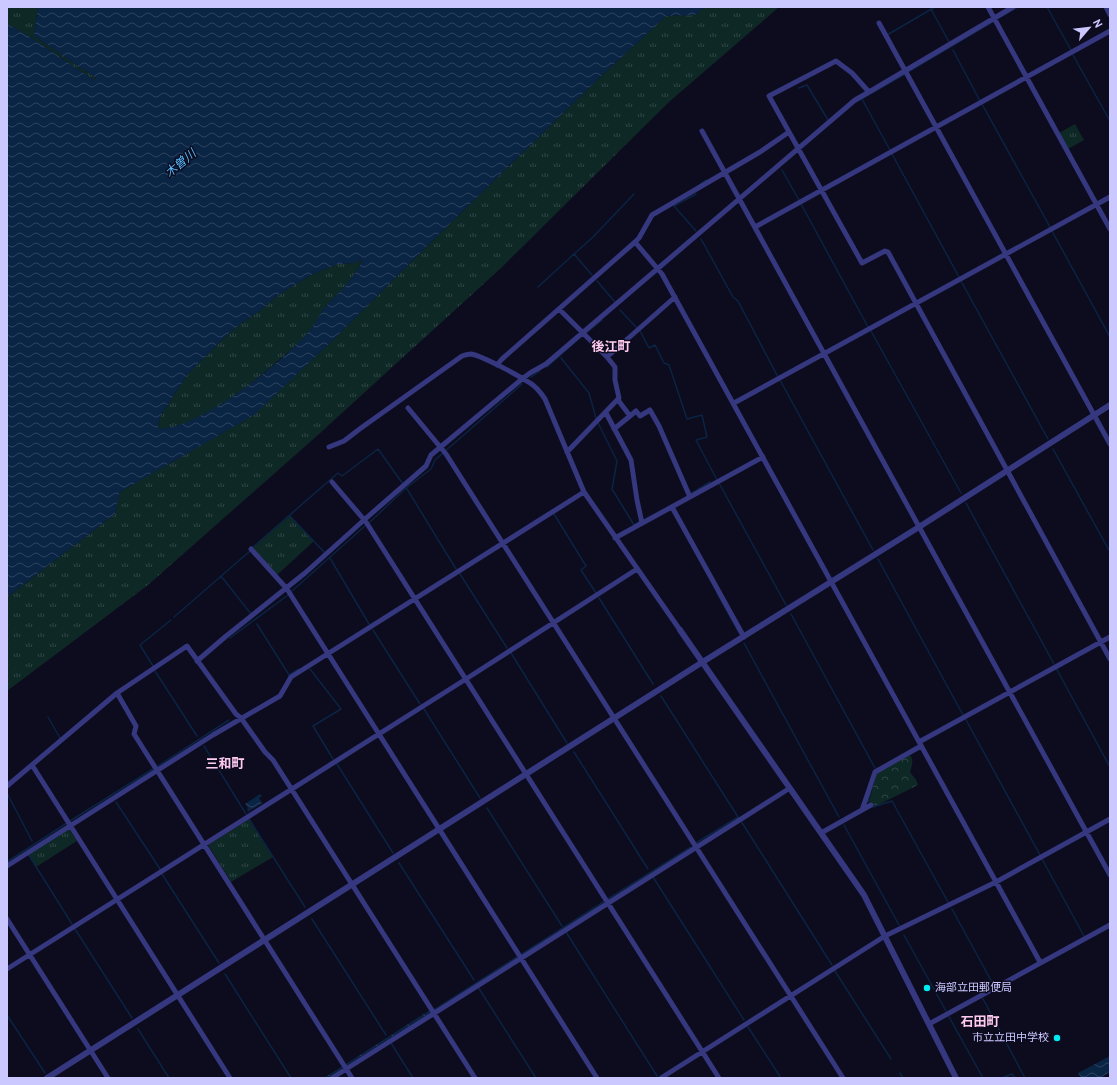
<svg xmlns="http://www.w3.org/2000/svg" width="1117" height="1085" font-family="Overpass,'Noto Sans JP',sans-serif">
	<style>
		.grass { fill: url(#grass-tufts) }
		.forest { fill: url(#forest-crowns) }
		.water { fill: url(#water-waves); fill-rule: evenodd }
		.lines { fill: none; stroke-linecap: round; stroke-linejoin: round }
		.stream { stroke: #0a2443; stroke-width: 1.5 }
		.minor { stroke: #35377f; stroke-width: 5 }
		.tertiary { stroke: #35377f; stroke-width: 6 }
		.poi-dot { fill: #00ecf3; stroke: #0d0b1e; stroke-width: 1.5 }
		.labels { text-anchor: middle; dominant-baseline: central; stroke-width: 3; stroke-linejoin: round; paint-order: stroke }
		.poi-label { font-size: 11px; fill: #cbc8ff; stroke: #0d0b1e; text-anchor: start }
		.water-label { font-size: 12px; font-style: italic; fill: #56bdff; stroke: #0d0b1e }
		.quarter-label { font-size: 13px; font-weight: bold; fill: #ffcaf0; stroke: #0d0b1e }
	</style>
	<defs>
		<pattern id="grass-tufts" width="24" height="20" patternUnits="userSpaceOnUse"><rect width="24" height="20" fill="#0e2825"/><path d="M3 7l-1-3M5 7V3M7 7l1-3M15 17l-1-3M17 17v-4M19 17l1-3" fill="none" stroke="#304646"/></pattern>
		<pattern id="forest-crowns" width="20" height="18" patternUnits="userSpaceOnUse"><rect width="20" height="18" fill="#0e2825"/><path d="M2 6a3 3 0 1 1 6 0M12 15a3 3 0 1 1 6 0" fill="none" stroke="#304646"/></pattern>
		<pattern id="water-waves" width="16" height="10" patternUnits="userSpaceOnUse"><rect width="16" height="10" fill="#0a2443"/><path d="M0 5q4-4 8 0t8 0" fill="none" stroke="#2c425f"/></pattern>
	</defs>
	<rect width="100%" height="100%" fill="#0d0b1e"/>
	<!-- grass -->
	<path class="grass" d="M7 7H38L34 36 96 78 94 80 27 35 7 24Z
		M705 7H779L669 102 501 268 319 434 148 585 7 691V597L115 514 120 492 254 414 335 338 415 258 599 78 666 16 695 15Z
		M1075 124 1084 140 1068 149 1059 133Z
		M360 260 362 261C356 276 338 295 326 306 323 308 323 311 321 313 319 318 313 327 310 331 301 342 289 351 279 360 248 387 201 426 159 429L158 427 161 414 166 408 175 393 189 373 228 334 243 322 261 310 272 300 283 292 313 274 338 264 355 263Z
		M290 516 314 541 277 575 253 547Z
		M249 819 273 857 231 882 208 845Z
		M69 829 77 841 36 867 28 854Z"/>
	<!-- forest -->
	<path class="forest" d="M910 755C914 761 912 765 910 772 913 777 917 779 918 785L874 807 873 803 869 802 877 772Z"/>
	<!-- water -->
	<path class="water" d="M38 7H705L695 15 666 16 599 78 415 258 335 338 254 415 120 492 115 514 7 597V24L27 35 94 80 96 78 34 36ZM360 260 362 261C356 276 337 295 326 306 323 308 323 311 321 313 318 318 313 327 309 331 282 363 201 428 159 429L158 426 161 414 166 408 175 393 189 373 228 334 243 322 261 310 272 300 283 292 313 274 338 264 355 263Z
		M260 794 262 796 259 798 262 803 248 812 247 809 248 808 245 804Z
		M430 1010 431 1012 327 1078H324Z
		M1110 1056V1072L1100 1078H1081L1078 1073Z"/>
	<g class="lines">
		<!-- stream -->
		<path class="stream" d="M1047 7 1071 50
			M931 9 949 42
			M997 19 1018 7
			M887 35 935 7
			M953 50 980 101
			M1073 55 1110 121
			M908 72 994 21
			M799 88 807 85 828 120
			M862 99 890 150
			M856 102 905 74
			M982 104 1050 227
			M892 154 959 277
			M782 170 799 200
			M696 187 706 180
			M696 194 674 206 696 231
			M801 204 868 327
			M1052 231 1110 337
			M701 239 733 297 738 301 778 377
			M574 254 593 237 634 194
			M597 281 615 302
			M961 281 1048 439
			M538 287 574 254 592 275
			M620 310 637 328
			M640 331 649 348 655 345 664 363 669 365 687 419 702 415 707 437 696 440 717 480
			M871 331 961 493
			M586 333 602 320
			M561 358 589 393 596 418
			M547 367 583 335
			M531 377 540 371
			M780 380 873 550
			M598 423 617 461 612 489 634 525 640 521
			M1053 449 1110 552
			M719 483 786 605
			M407 489 456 569
			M692 493 710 482
			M966 503 1054 664
			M554 514 586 566 581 570 596 593
			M290 516 325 553
			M370 522 406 488 431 469 435 460 522 384
			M253 547 338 473 342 476 378 449 403 484
			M330 558 369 624
			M878 559 963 715
			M460 574 507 648
			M221 576 251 614
			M292 591 366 525
			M717 593 739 633
			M599 598 653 684
			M791 614 875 768
			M174 617 250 551
			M257 624 289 675 299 669
			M373 630 420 704
			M230 638 288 595
			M744 643 839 817
			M511 653 567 743
			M153 666 140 645 171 620
			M1056 668 1110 767
			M310 669 341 709 313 726 333 759
			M155 671 197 736
			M661 696 738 817 696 843
			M424 709 480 798
			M48 717 60 738
			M965 718 1040 855
			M204 746 246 814
			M574 752 648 869
			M337 764 393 853
			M158 766 229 720
			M7 793 32 841
			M116 802 160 869
			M868 802 872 787
			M873 807 892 801 948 902
			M487 808 562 926
			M249 819 305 907
			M70 821 153 769
			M741 821 832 965
			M844 825 899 925
			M28 854 72 924
			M1042 859 1084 936
			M7 862 67 823
			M399 863 474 980
			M162 874 219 963
			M653 877 744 1020
			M608 899 691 847
			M952 909 994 986
			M312 919 386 1035
			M75 929 132 1018
			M566 932 657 1076
			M904 935 946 1011
			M522 954 605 901
			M835 971 891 1059
			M225 974 291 1078
			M478 987 536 1078
			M982 997 1025 1078
			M434 1010 517 957
			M7 1015 45 1073
			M948 1015 983 1078
			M748 1027 781 1078
			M138 1029 169 1078
			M391 1043 413 1078
			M900 1073 903 1078
			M1002 1078 1012 1074 1015 1078"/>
		<!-- minor -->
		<path class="minor" d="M988 7 1110 229
			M1013 7 869 92 852 73 836 61 769 96 862 263 885 251 888 252 1110 659
			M1106 7 1110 15
			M879 23 1110 444
			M702 131 1110 875
			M755 227 1110 31
			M635 242 662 274 1040 962
			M559 309 607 357
			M497 365 502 359 635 242 639 238 652 215 760 152 789 132
			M618 400 630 416 636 411 640 416 650 410 659 426 690 497
			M734 403 1110 197
			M408 408 446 454 843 1078
			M606 413 631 460 637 500 642 523
			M614 429 630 416
			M329 447 344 441 361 428 462 356C465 355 468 354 471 354 483 356 519 376 530 383 537 387 541 393 545 399L584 492 680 630
			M567 452 619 398 615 380V367L607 357 675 297
			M332 482 366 522 719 1078
			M672 507 744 637
			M615 538 763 457
			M251 549 287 589 597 1078
			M197 661 225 637 305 573 364 520 426 466 431 455 522 379 530 373 546 364 855 100 869 92
			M117 693 136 726 134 734 352 1078
			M919 742 1110 637
			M32 765 230 1078
			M7 786 117 693 187 646 236 714 241 718 265 752 273 760 475 1078
			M862 810 871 805
			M821 833 862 810 875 772 921 746
			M7 866 213 735 280 696 291 677 584 492
			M7 919 108 1078
			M7 969 466 679 637 569
			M929 1024 1110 925
			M332 1078 790 788
			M661 1078 885 936 996 882 1110 819"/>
		<!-- tertiary -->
		<path class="tertiary" d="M680 630 864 895 956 1078
			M47 1078 701 663 919 527 1110 405"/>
	</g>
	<!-- markers -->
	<g class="poi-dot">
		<circle cx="927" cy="988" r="4"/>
		<circle cx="1057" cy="1038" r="4"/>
	</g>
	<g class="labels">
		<!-- poi labels -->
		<g class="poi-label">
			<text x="935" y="988">海部立田郵便局</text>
			<text x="1049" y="1038" text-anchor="end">市立立田中学校</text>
		</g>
		<!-- water labels -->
		<g class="water-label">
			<text transform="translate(181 164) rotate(-40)">木曽川</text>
		</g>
		<!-- quarter labels -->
		<g class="quarter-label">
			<text x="611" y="348">後江町</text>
			<text x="225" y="765">三和町</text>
			<text x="980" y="1023">石田町</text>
		</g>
	</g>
	<!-- border -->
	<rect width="1117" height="1085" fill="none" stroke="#cbc8ff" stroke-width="16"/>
	<!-- north arrow -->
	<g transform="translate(1089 28) rotate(62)" stroke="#0d0b1e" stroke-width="3" paint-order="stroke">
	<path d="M0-3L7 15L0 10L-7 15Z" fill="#cbc8ff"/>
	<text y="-6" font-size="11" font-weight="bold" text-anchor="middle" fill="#cbc8ff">N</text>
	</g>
</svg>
